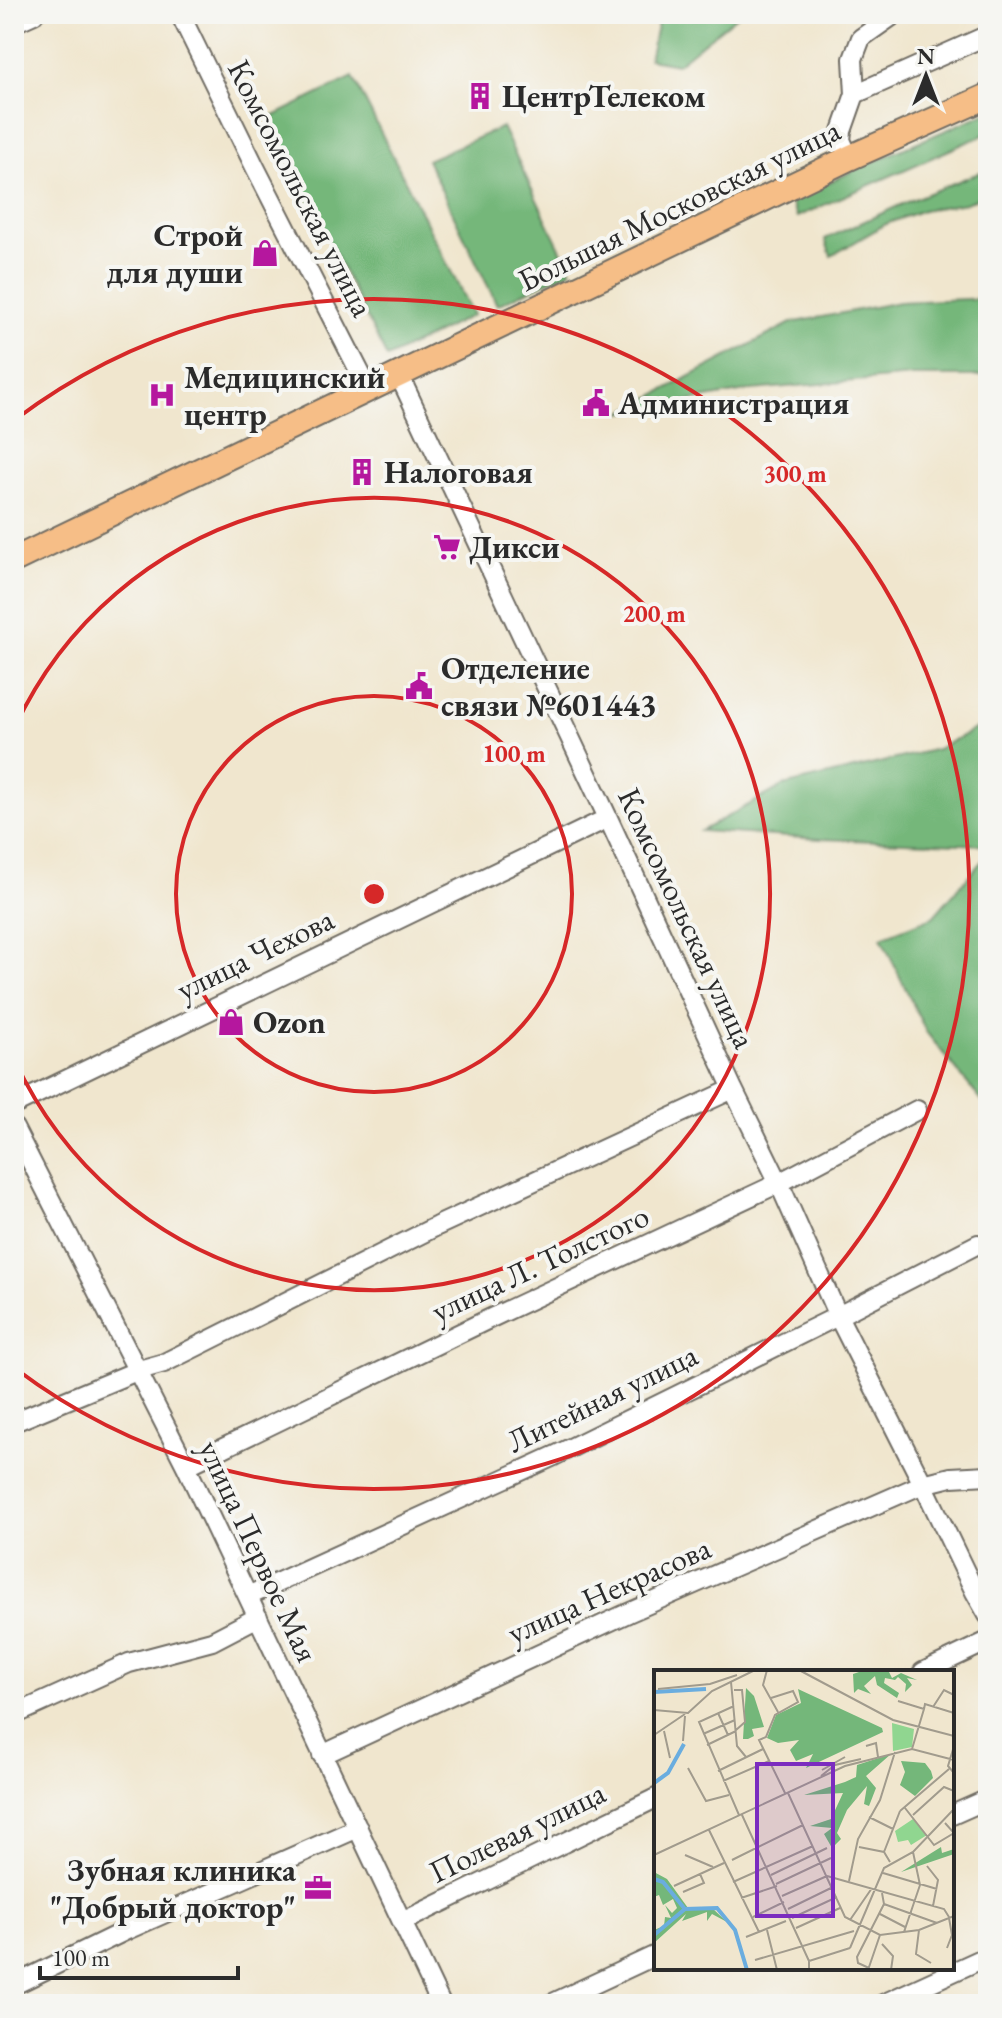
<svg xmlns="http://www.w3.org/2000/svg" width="1002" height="2018" font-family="'EB Garamond',serif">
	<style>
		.forest { fill: #74b77a; stroke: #507152; stroke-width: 2 }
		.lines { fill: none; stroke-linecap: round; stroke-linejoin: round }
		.minor-casing { stroke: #706c64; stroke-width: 22 }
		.major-casing { stroke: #706c64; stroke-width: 28 }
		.minor { stroke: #fff; stroke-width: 18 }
		.major { stroke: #f6be87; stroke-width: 24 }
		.ring { fill: none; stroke: #d62828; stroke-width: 4 }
		.labels { text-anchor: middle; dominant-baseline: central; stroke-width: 8; stroke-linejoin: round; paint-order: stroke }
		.poi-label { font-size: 32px; font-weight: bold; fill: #2b2b2b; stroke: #f6f6f2; text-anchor: start }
		.street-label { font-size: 32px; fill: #2b2b2b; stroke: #f6f6f2 }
		.inset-river { fill: none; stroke: #6aaddf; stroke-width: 4 }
		.inset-road { fill: none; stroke: #a19b8d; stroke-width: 2 }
		.view { fill: #7b2cbf; fill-opacity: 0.15; stroke: #7b2cbf; stroke-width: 4 }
		.inset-edge { fill: none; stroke: #2b2b2b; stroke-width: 4 }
		.centre { fill: #d62828; stroke: #f6f6f2; stroke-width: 4 }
		.ring-label { font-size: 24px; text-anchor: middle; font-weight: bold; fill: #d62828; stroke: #f6f6f2; stroke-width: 8; stroke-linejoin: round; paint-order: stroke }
	</style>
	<rect width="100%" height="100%" fill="#f6f6f2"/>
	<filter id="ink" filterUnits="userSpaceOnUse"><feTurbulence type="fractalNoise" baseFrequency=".0125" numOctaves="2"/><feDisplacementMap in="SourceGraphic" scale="16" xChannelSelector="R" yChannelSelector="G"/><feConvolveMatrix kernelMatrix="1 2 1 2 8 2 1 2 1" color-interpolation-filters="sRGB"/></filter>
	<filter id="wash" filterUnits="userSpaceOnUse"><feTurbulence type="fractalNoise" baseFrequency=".006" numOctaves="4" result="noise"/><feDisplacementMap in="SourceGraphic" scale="32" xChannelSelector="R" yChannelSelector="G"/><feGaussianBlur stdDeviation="1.8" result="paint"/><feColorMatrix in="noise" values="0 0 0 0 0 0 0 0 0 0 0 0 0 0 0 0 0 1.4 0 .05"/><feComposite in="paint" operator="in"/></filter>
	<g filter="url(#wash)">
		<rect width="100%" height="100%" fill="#f0e6ce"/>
		<!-- forest -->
		<path class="forest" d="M660 14H739L677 64 649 59Z
			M353 77 473 315 387 358 268 119Z
			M988 112V133L797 217 790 201 863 166Z
			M502 127 571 271 497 305 427 160Z
			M988 169V193L966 203 923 210 886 224 831 256 825 239 909 201Z
			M988 298V376H912L752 390 621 413 791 323 899 302Z
			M988 714V845L819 839 701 831 783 786 937 749 981 726Z
			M988 854V1109L926 1032 881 937 933 917Z"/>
	</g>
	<g filter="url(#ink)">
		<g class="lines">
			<!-- minor casing -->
			<g class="minor-casing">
				<path id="minor" d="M180 14 255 167 369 390
					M14 23 34 14
					M855 94 853 59 861 38 895 14
					M849 158 841 140 842 131 855 94 988 35
					M399 375 608 818 733 1089 779 1183 838 1316 923 1484 975 1592 988 1615
					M14 1105 608 818
					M14 1128 186 1466 441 2004
					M14 1422 139 1370 164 1363 437 1226 733 1089
					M186 1466 489 1319 779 1183 917 1110
					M248 1596 554 1456 838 1316 978 1244
					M923 1672 988 1641
					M14 1715 129 1663 212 1641 258 1617
					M322 1755 628 1613 923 1484 951 1477 988 1475
					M952 1815 988 1799
					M404 1921 656 1798
					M14 1985 127 1930 358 1828
					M551 2004 656 1955
					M883 2004 988 1956"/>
			</g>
			<!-- major casing -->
			<g class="major-casing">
				<path id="major" d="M14 560 849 158 988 96"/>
			</g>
			<!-- minor -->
			<use href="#minor" class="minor"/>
			<!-- major -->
			<use href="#major" class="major"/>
		</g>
	</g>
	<!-- distance rings -->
	<g class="ring">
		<circle cx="374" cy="894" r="198"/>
		<path d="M15 727A396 396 0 1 1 15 1061"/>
		<path d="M16 419A595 595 0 1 1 16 1369"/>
	</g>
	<!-- icons -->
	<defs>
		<g id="building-bare" transform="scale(2.16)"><path d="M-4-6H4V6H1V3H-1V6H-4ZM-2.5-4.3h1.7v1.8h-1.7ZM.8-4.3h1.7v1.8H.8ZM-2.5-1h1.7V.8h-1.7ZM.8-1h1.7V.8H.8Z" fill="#b5179e" stroke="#f6f6f2" stroke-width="2.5" paint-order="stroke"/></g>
		<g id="shop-bare" transform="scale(2.16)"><path d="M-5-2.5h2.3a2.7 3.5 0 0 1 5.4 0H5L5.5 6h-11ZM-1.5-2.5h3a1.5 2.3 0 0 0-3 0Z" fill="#b5179e" stroke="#f6f6f2" stroke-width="2.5" paint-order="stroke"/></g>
		<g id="hospital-bare" transform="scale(2.16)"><path d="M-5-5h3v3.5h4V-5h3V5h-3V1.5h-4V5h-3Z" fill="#b5179e" stroke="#f6f6f2" stroke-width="2.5" paint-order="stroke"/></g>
		<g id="civic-bare" transform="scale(2.16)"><path d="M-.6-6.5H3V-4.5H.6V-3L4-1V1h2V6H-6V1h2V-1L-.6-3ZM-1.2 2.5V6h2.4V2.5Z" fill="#b5179e" stroke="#f6f6f2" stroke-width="2.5" paint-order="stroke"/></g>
		<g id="supermarket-bare" transform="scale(2.16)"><path d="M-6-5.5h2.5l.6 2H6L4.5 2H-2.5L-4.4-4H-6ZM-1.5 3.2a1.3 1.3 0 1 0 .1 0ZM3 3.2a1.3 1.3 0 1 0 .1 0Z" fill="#b5179e" stroke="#f6f6f2" stroke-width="2.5" paint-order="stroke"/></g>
		<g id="office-bare" transform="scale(2.16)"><path d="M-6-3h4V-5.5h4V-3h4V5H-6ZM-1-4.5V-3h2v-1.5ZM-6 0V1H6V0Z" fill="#b5179e" stroke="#f6f6f2" stroke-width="2.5" paint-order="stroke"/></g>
	</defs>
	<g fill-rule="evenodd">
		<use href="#building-bare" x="480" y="96"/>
		<use href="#shop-bare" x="265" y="253"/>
		<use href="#hospital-bare" x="162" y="395"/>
		<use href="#civic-bare" x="596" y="403"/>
		<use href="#building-bare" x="362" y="472"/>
		<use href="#supermarket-bare" x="447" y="547"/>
		<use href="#civic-bare" x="419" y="686"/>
		<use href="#shop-bare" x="231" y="1022"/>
		<use href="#office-bare" x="318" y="1888"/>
	</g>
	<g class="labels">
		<!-- poi labels -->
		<g class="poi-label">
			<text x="502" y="96">ЦентрТелеком</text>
			<text x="243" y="235" text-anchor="end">Строй<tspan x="243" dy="37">для души</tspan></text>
			<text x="184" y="377">Медицинский<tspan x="184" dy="37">центр</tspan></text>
			<text x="618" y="403">Администрация</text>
			<text x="384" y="472">Налоговая</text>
			<text x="469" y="547">Дикси</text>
			<text x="441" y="668">Отделение<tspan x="441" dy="37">связи №601443</tspan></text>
			<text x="253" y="1022">Ozon</text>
			<text x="296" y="1870" text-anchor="end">Зубная клиника<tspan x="296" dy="37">"Добрый доктор"</tspan></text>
		</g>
		<!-- street labels -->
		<g class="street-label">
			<text transform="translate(301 188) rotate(63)">Комсомольская улица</text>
			<text transform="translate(679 205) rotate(-26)">Большая Московская улица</text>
			<text transform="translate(687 918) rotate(65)">Комсомольская улица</text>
			<text transform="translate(255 954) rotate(-26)">улица Чехова</text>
			<text transform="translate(540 1263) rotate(-25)">улица Л. Толстого</text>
			<text transform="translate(602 1398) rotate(-26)">Литейная улица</text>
			<text transform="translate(259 1551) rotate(65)">улица Первое Мая</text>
			<text transform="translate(609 1590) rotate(-24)">улица Некрасова</text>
			<text transform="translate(517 1832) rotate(-26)">Полевая улица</text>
		</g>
	</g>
	<!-- overview -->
	<g transform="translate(654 1670)">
		<rect width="300" height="300" fill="#f0e6ce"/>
		<path d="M238 53 260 59 258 77 239 81ZM259 149 273 165 257 175 254 170 244 172 241 161Z" fill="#90d690"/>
		<path d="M211 0H234L238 8 247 3 263 10 253 8 258 15 251 22 252 14 244 7 241 10 231 8 230 13 245 23 243 28 223 15 221 6 210 16 217 24 204 19 200 23 199 4ZM92 18 100 26 110 57 98 59 100 66 94 69H89ZM144 19 228 58 229 62 152 98 159 84 142 91 136 80 145 70 124 73 113 68 122 45 147 33ZM237 84 212 106 222 118 215 136 210 134 213 116 193 140 183 163 187 169 178 178 170 164 178 158 156 156 177 149 189 123 150 125 191 112 202 107 203 95ZM247 91 271 93 277 101 279 108 261 126 246 115 251 102ZM287 177 288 183 300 179V184L247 202ZM0 202 13 209 34 238H58L73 252 58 244 53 251V242L28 251 32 244 0 273V260L10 256 11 247 17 248 11 235 18 243 23 238 19 229 9 235 5 225 0 227Z" fill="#74b77a"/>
		<path class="inset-river" d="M0 22 52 19M0 113 14 103 30 74M0 209 9 212 30 238M0 265 31 239 63 238 81 260 93 300"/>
		<path class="inset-road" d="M113 0 109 15 124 42M145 0 239 50 300 66M77 12 83 76 92 87M4 19 56 14 83 5M80 20H88L91 52 82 60M117 28 139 21 144 32 121 45 112 67 105 70 131 123M244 31 270 39M80 36 45 52 85 145M279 37 290 20 300 25M270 39 271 34 300 43M0 40 34 43 58 21 101 0M64 43 74 65M10 61 16 88M49 64 81 50M0 65 31 44M29 71 31 46M53 75 82 61M212 76 222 73 224 87M300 76 294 96 300 103M258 79 270 39M34 98 52 131 75 125M168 100 191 87M64 101 109 79M167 106 181 95 207 89M69 111 115 91M134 123 191 247 226 265 265 260 300 246M251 138 280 175 300 163 291 153M246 141 295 99M88 145 155 291M259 145 290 117 300 121M215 147 239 159M55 160 105 262M205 177 230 182 236 192M230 182 246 141M0 185 191 96 258 79 300 90M31 185 59 197M78 190 149 155M273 196 284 210 279 236M229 203 283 219M117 205 173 178M173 206 290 239 295 247M195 211 204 169 226 130 241 82M79 212 159 176M122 214 177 188M20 216 70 193M29 222 50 213 46 204M128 226 173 206M87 228 123 216M230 234 283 253M134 239 179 217M226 244 251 257M99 247 130 232M138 248 183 227M196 250 218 218M142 258 186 238M113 260 123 300M265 260 262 284 277 293M250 262 266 215 259 182M92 267 132 251M228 274 239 286 237 300M196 278 230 198 259 182 300 139M293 278 298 265 295 248M101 290 200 261M215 298 204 293 203 287 230 234 228 223M155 300V291L196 278M214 300 226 265"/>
		<path class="view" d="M103 94H179V246H103Z"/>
		<rect width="300" height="300" class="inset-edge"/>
	</g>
	<circle cx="374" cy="894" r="12" class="centre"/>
	<g class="ring-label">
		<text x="795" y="482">300 m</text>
		<text x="654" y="622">200 m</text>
		<text x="514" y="762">100 m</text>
	</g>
	<!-- margin -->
	<rect width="1002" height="2018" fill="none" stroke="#f6f6f2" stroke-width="48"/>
	<!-- north arrow -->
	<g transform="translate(926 76)" stroke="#f6f6f2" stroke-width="6" paint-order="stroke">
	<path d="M0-6L14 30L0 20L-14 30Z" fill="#2b2b2b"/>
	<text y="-12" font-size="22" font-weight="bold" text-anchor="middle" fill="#2b2b2b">N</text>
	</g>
	<!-- scale -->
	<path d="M40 1966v12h198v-12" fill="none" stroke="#2b2b2b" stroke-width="4"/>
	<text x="52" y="1966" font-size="24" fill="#2b2b2b" stroke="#f6f6f2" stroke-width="6" paint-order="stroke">100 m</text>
</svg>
